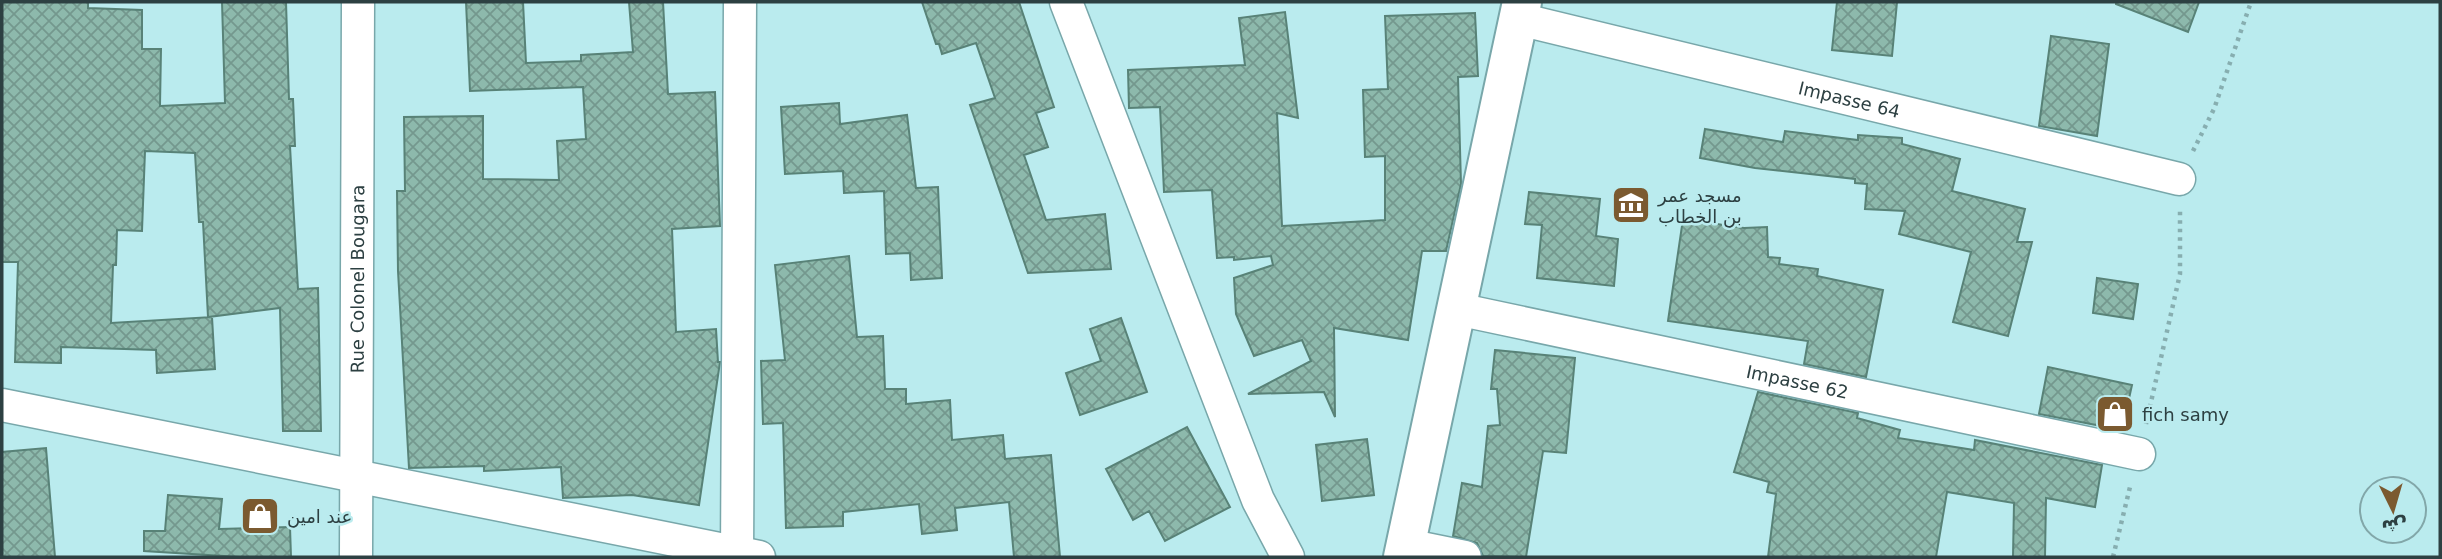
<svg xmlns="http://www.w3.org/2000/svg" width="2442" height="559" font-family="'DejaVu Sans',Cairo,sans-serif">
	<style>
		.building { fill: url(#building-cross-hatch); stroke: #588277; stroke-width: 2 }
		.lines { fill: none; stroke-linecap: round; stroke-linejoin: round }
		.street-casing { stroke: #78a7aa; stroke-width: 35 }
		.secondary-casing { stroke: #78a7aa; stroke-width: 42 }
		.path { stroke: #87aeb0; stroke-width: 4.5; stroke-dasharray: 3.5 5; stroke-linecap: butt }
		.street { stroke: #fff; stroke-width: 32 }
		.secondary { stroke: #fff; stroke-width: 38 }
		.labels { text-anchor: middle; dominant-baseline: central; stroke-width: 5; stroke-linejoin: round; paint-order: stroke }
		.street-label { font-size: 18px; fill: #2d4042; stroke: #baebee }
		.poi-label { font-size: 18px; fill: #2d4042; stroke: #baebee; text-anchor: start }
	</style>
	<defs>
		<pattern id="building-cross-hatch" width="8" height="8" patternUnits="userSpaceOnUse" patternTransform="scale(1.75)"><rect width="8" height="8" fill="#8db9ac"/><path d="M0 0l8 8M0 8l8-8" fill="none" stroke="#74988e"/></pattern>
	</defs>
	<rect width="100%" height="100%" fill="#baebee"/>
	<!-- building -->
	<path class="building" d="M2 2H88V8L142 10V49H161L160 106 225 103 222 2H286L289 99H293L295 146H290L298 289 318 288 321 431H283L280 308 208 317 203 222H199L195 153 145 151 142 231 117 230 116 265H113L111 323 212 317 215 369 157 373 156 350 61 347V363L15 362 18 262H2Z
		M466 2H523L526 63 581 61V55L633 52 629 2H663L668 94 715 92 720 226 672 229 676 332 716 329 718 362H720L699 505 632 495 563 498 561 467 484 471V466L409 468 398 271 397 191H405L404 117 483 116V179L559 180 557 141 586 139 583 87 470 91Z
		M922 2H1019L1054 107 1036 113 1048 147 1024 155 1046 220 1105 214 1111 269 1028 273 970 105 995 98 976 43 942 54 939 44H936Z
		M1837 2H1897L1892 56 1832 50Z
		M2116 2H2199L2188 32 2116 4Z
		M1285 12 1298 118 1277 113 1282 226 1385 220V156L1365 157 1363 90 1388 89 1385 16 1475 13 1478 76 1458 77 1461 184 1446 251H1422L1408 340 1334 328 1335 417 1324 392 1248 394 1311 361 1302 340 1254 356 1236 314 1234 278 1273 265 1271 256 1234 260V257L1217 258 1212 190 1164 192 1160 107 1129 108 1128 70 1245 65 1239 18Z
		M2051 36 2109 44 2097 136 2039 126Z
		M839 103 840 124 907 115 916 188 938 187 942 278 911 280 910 253 886 254 884 191 844 193 843 171 785 174 781 107Z
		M1705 129 1783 142 1785 131 1858 140V135L1902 138V144L1960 159 1952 191 2025 209 2017 242H2032L2008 336 1953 322 1971 252 1899 234 1905 211 1865 209 1867 184 1855 183V179L1755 168 1700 158Z
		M1529 192 1600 199 1596 236 1618 239 1614 286 1537 278 1542 225 1525 224Z
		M1683 219 1744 228 1767 227 1768 257 1780 258 1779 264 1818 269 1817 276 1883 290 1866 377 1804 364 1808 341 1668 321Z
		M849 256 857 337 883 336 885 389H906V404L950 400 952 440 1003 435 1005 459 1051 455 1060 557H1014L1009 502 955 508 957 530 922 534 919 504 843 512V526L786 528 783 423 763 424 761 361 785 360 775 265Z
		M2097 278 2138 284 2133 319 2093 313Z
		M1121 318 1147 392 1080 415 1066 373 1101 361 1090 329Z
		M1495 350 1575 358 1566 453 1543 451 1526 557 1483 556 1477 543 1453 536 1462 483 1482 487 1488 426 1500 425 1497 389H1491Z
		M2048 367 2132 385 2122 430 2039 414Z
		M1758 392 1858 413 1857 418 1900 430 1898 438 1974 450 1975 440 2102 465 2095 507 2046 498 2045 557H2013L2014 503 1947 492 1936 557H1768L1776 494 1767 492 1769 482 1734 472Z
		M1187 427 1230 507 1165 541 1149 511 1133 520 1106 469Z
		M1367 439 1374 495 1322 501 1316 445Z
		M46 448 55 557H2V452Z
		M168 495 222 499 219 529 290 527 291 557H240L144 551V531H165Z"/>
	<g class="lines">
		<!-- street casing -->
		<g class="street-casing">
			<g id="street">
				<path d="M1066 2 1258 500 1288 557"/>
				<path id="s1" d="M1519 19 2179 179"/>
				<path id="s2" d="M1457 309 2139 454"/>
				<path d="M2 405 759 557"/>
				<path d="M1406 545 1465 557"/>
				<path id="s3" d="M356 557 358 2"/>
				<path d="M737 557 740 2"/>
			</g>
		</g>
		<!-- secondary casing -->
		<g class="secondary-casing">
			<path id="secondary" d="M1403 557 1522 2"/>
		</g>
		<!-- path -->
		<path class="path" d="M2193 151 2214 109 2251 2
			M2146 424 2180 274V209
			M2113 557 2130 487"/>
		<!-- street -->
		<use href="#street" class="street"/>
		<!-- secondary -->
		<use href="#secondary" class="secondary"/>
	</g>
	<!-- icons -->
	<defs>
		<g id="museum-square" transform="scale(2.0125)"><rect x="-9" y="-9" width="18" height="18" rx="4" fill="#7b5a30" stroke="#baebee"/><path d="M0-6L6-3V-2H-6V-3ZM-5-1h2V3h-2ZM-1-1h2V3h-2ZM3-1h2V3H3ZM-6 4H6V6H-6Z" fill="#fff"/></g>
		<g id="shop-square" transform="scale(2.0125)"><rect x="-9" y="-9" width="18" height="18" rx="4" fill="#7b5a30" stroke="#baebee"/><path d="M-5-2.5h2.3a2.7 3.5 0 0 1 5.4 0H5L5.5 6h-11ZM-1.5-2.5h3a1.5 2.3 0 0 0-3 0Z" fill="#fff"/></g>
	</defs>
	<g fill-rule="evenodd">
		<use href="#museum-square" x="1631" y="205"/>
		<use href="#shop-square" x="2115" y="414"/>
		<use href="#shop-square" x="260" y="516"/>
	</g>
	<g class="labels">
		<!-- street labels -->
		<g class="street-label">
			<text stroke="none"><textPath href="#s1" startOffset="340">Impasse 64</textPath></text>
			<text stroke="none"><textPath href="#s3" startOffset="278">Rue Colonel Bougara</textPath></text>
			<text stroke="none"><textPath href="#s2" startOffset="348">Impasse 62</textPath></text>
		</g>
		<!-- poi labels -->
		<g class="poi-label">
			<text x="1658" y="195">مسجد عمر<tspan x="1658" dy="21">بن الخطاب</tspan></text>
			<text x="2142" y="414">fich samy</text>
			<text x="287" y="516">عند امين</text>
		</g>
	</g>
	<!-- border -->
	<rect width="2442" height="559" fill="none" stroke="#2d4042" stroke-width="7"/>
	<!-- north arrow -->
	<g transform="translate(2393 510) rotate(175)"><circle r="33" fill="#baebee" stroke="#82a7a9" stroke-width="2"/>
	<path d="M0-5L12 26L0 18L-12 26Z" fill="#7b5a30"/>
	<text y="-10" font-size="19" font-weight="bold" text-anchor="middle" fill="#2d4042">ش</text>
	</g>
</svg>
